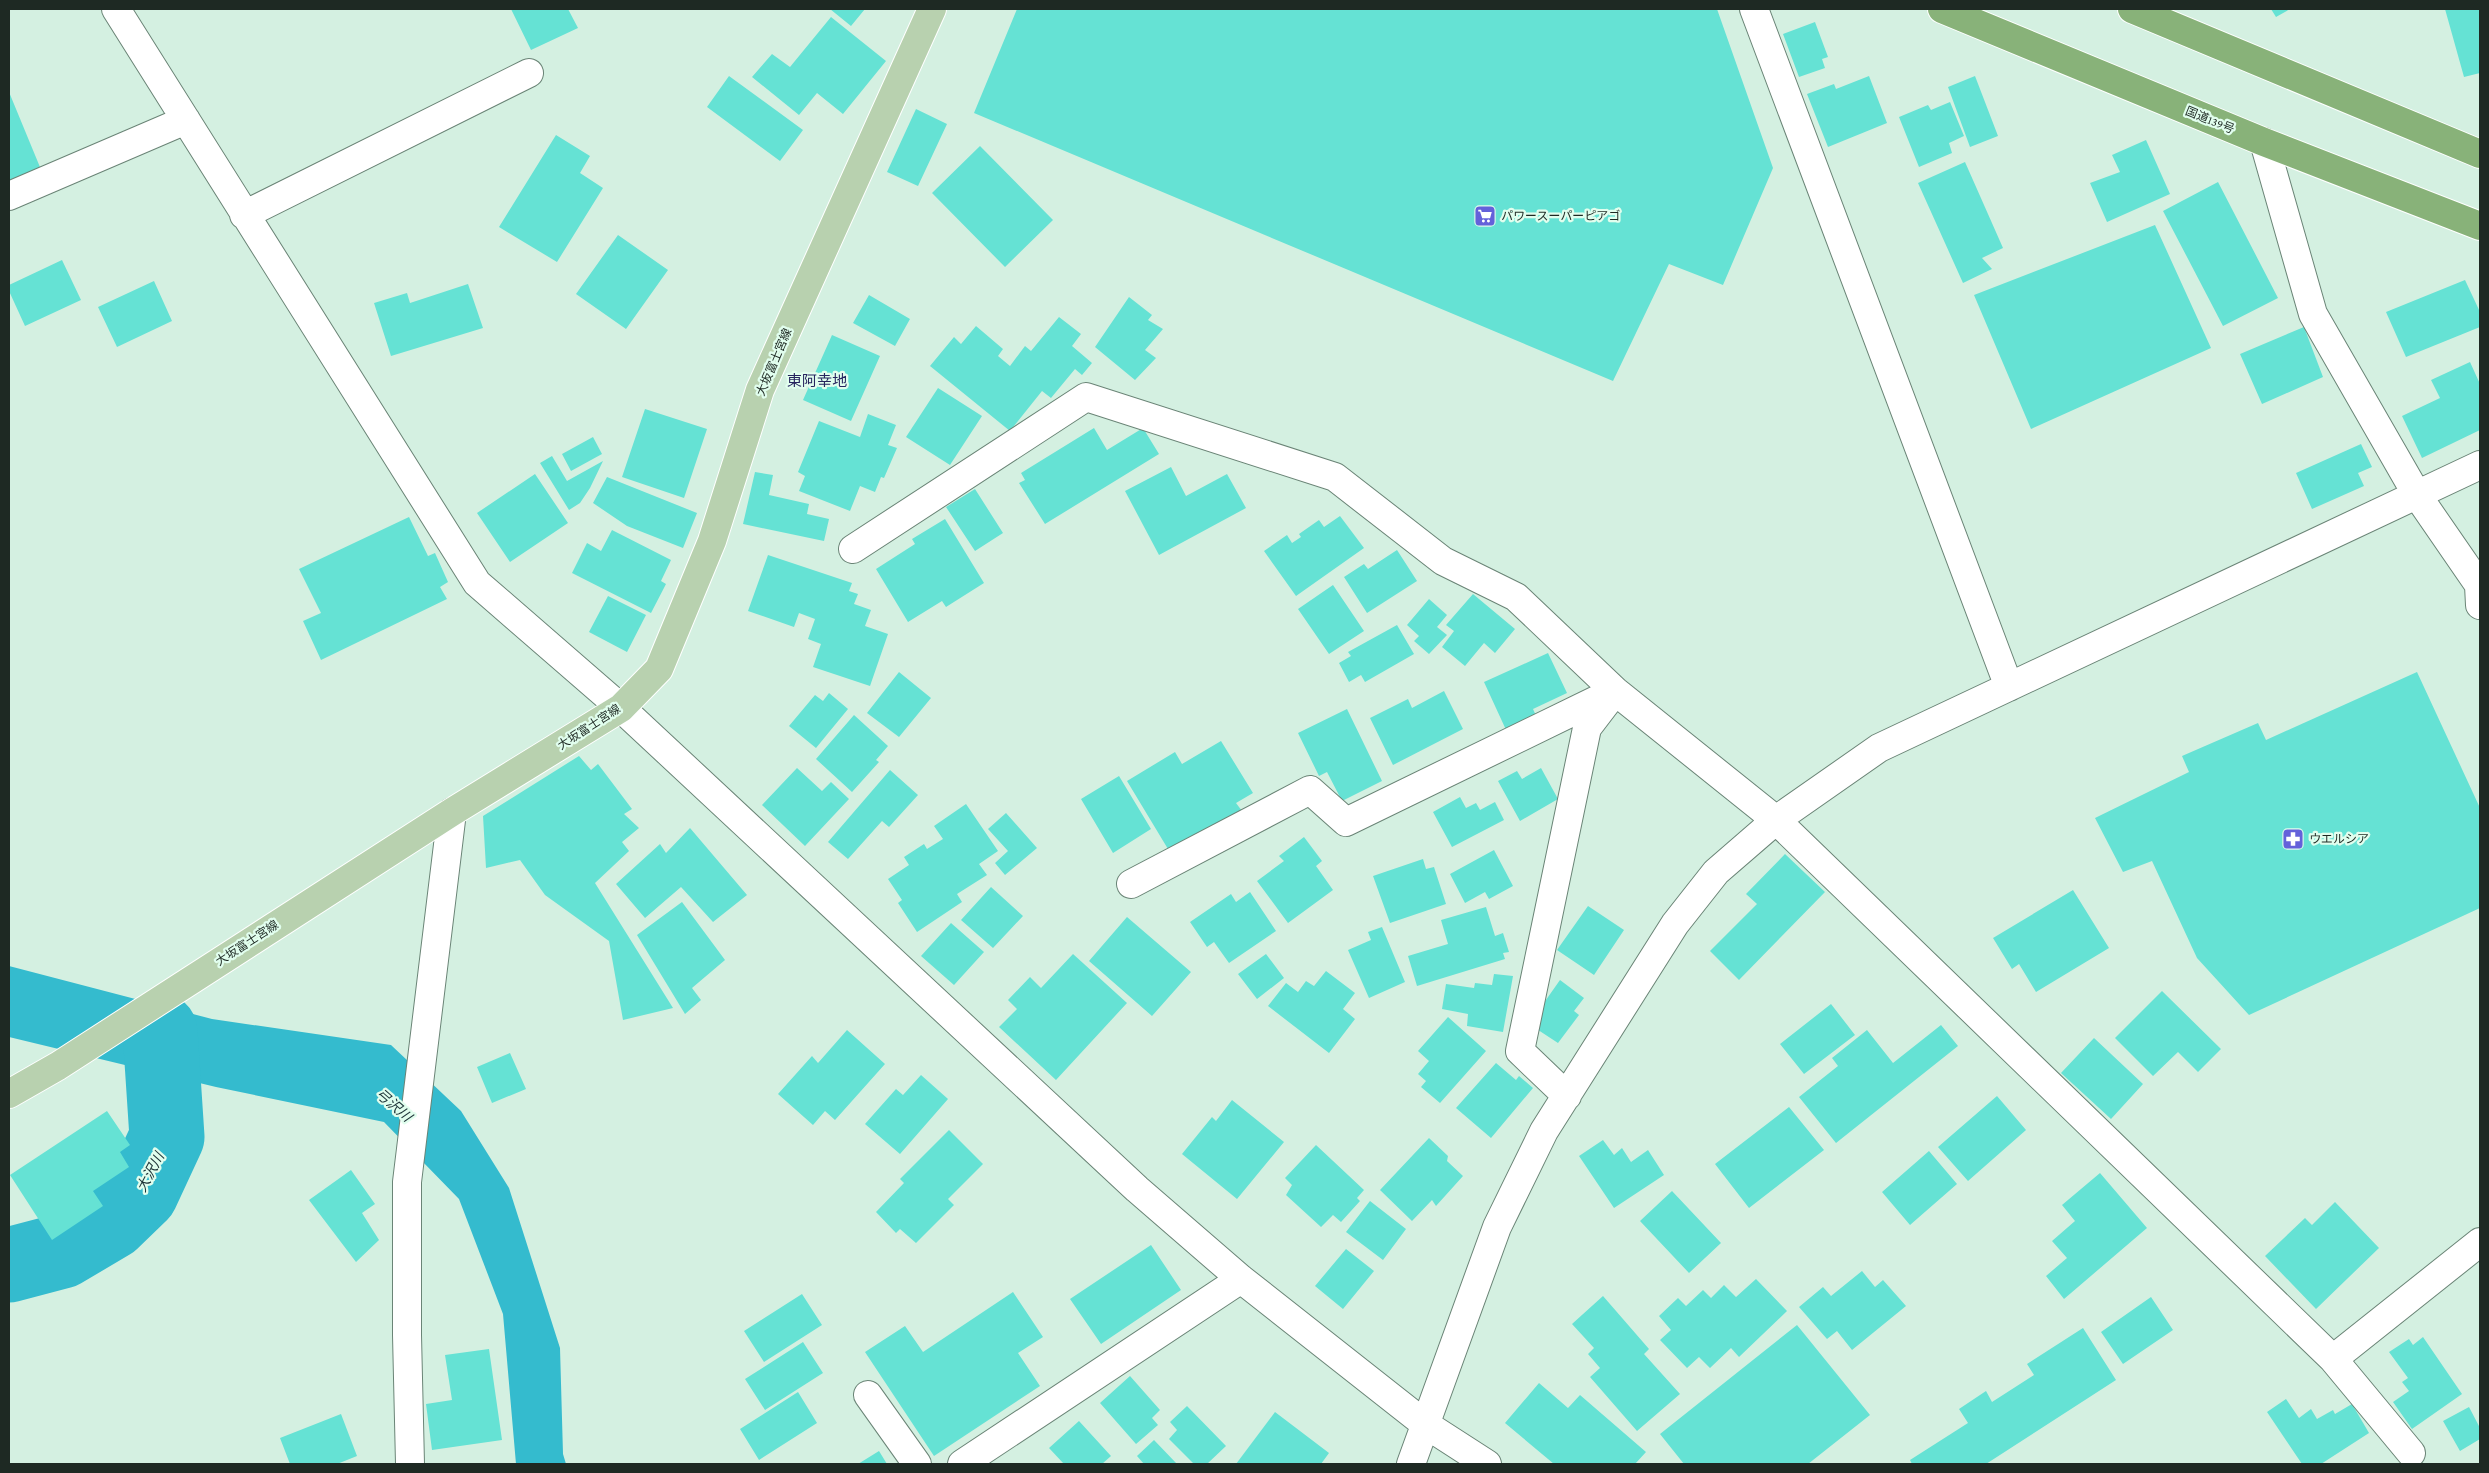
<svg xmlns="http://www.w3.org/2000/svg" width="2489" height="1473" font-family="'Crimson Pro','Noto Sans JP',serif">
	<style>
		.water { fill: #34bbce }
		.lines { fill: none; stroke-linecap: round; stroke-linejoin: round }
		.river { stroke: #34bbce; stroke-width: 75 }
		.building { fill: #65e2d4 }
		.minor-casing { stroke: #6a8476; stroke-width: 30 }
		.major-casing { stroke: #fff; stroke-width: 30 }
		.highway-casing { stroke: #fff; stroke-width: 30 }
		.minor { stroke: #fff; stroke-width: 28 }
		.major { stroke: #b8d1af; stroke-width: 28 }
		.highway { stroke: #88b279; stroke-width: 28 }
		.labels { text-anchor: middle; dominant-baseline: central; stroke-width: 4.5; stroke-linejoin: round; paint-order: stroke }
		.street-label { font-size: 12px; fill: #1e2923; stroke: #e1feee }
		.poi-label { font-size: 12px; fill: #1e2923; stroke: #e1feee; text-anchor: start }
		.water-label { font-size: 14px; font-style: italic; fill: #1b3135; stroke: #e1feee }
		.quarter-label { font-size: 15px; fill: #26245e; stroke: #e1feee }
	</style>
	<rect width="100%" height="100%" fill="#d4f0e1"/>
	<!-- water -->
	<path class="water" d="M9 966 212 1019 391 1045 461 1111 509 1188 560 1348 563 1454 566 1464H516L503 1314 459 1199 384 1122 216 1087 9 1037Z"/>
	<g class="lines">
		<!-- river -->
		<path class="river" d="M9 1265 62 1251 111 1222 141 1193 167 1137 160 1031"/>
	</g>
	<!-- building -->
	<path class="building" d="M511 9H568L578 28 531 50Z
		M830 9H865L851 26Z
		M1017 9H1717L1773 168 1723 285 1669 264 1613 381 974 113Z
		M2271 9H2290L2276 17Z
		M2445 9H2480V73L2464 77Z
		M831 17 886 61 843 114 817 93 799 115 752 77 772 54 790 67Z
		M1815 22 1828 57 1822 59 1825 68 1799 77 1783 34Z
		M729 76 803 130 780 161 707 107Z
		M1869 76 1887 123 1828 147 1807 94 1834 84 1836 89Z
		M1975 76 1998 136 1970 147 1948 87Z
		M9 92 42 172 9 185Z
		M1950 102 1964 136 1949 143 1952 153 1919 167 1899 117 1928 105 1931 110Z
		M916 109 947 124 918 186 887 172Z
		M556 135 590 156 580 173 603 188 557 262 499 227Z
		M2146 140 2170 194 2107 222 2090 183 2120 172 2112 155Z
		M980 146 1053 220 1005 267 932 193Z
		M1965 162 2003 248 1982 258 1992 269 1963 283 1918 183Z
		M2218 182 2278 298 2223 326 2163 211Z
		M2155 225 2211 348 2031 429 1974 295Z
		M618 235 668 270 626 329 576 294Z
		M62 260 81 300 25 326 9 291V285Z
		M2465 280 2480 312V327L2406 357 2386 312Z
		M154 281 172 321 117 347 98 307Z
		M468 284 483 328 391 356 374 303 407 293 410 303Z
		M869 295 910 319 895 346 853 323Z
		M1129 297 1152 315 1148 320 1163 329 1145 350 1156 358 1135 380 1095 347Z
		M1059 317 1081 334 1072 346 1092 363 1082 375 1075 369 1051 398 1042 391 1010 431 930 366 954 337 961 344 976 326 1003 349 998 356 1010 366 1025 346 1031 351Z
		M2304 327 2323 377 2262 404 2240 354Z
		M832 335 880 356 851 421 803 400Z
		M2470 362 2480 384V430L2422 458 2402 416 2440 398 2431 380Z
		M938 388 982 416 950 465 906 437Z
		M645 409 707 429 684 498 622 477Z
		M868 414 896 425 888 445 897 448 884 478 881 477 875 492 860 486 850 511 799 491 805 476 798 472 819 421 860 437Z
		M1094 428 1107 450 1143 428 1159 454 1045 524 1019 483 1025 480 1021 473Z
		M593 437 602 454 571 471 562 454Z
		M2361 444 2372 467 2358 473 2364 486 2312 509 2296 473Z
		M552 456 567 481 603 461 590 488 580 503 569 510 540 463Z
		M1171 467 1186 496 1227 474 1246 508 1159 555 1125 491Z
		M755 472 773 475 769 495 809 504 807 514 829 519 824 541 743 524Z
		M535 474 568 523 510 562 477 513Z
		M607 477 697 513 683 548 627 526 593 503Z
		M975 489 1003 533 975 551 946 507Z
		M1340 516 1364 548 1296 596 1264 551 1287 535 1292 543 1301 537 1299 534 1319 520 1324 527Z
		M409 517 428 556 435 553 448 582 440 587 447 599 321 660 303 621 321 613 299 569Z
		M945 519 984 583 946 607 942 601 908 622 876 569 915 544 912 539Z
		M612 530 671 560 661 581 666 584 651 613 572 573 587 543 601 551Z
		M1397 550 1417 581 1367 613 1344 577 1364 564 1368 569Z
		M768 555 852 583 849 591 858 594 854 604 871 610 865 626 888 634 870 686 813 667 821 644 808 639 815 619 799 613 794 627 748 611Z
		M1333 585 1364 631 1329 654 1298 609Z
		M1473 594 1515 629 1495 653 1484 643 1465 666 1442 647 1454 631 1446 625Z
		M608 596 646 615 627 652 589 632Z
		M1429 599 1447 615 1437 627 1447 635 1429 654 1414 641 1419 636 1407 625Z
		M1397 625 1414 654 1365 682 1361 675 1349 682 1339 663 1351 656 1348 652Z
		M1548 653 1567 693 1533 709 1537 718 1507 732 1484 682Z
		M899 672 931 698 899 737 867 713Z
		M2417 672 2480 808V908L2249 1015 2197 958 2152 861 2123 872 2095 818 2189 772 2182 756 2258 723 2266 740Z
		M1444 691 1463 729 1393 765 1370 718 1408 699 1412 708Z
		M829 693 848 709 816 748 789 726 815 695 823 701Z
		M1347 709 1382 781 1342 801 1327 772 1319 776 1298 733Z
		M854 715 888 746 876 760 879 762 852 792 816 759Z
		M1221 741 1253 793 1236 803 1242 811 1171 854 1127 781 1175 752 1182 764Z
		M579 756 591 770 598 764 632 809 624 814 639 828 622 842 629 851 595 883 673 1008 623 1020 609 941 545 895 520 860 486 868 483 816Z
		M797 768 822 791 831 782 849 799 805 846 762 805Z
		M1541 768 1558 799 1520 821 1498 781 1517 771 1522 779Z
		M890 770 918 795 889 827 882 821 848 859 828 842Z
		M1119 776 1151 829 1113 853 1081 799Z
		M1460 797 1466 808 1476 803 1480 810 1495 802 1504 820 1452 847 1433 812Z
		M966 804 998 851 979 864 987 875 957 894 962 902 917 932 898 903 902 900 888 879 909 865 904 857 924 844 927 849 943 839 934 826Z
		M1006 813 1037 848 1005 875 995 863 1008 851 988 829Z
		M690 828 747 895 713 922 681 887 645 918 616 884 660 844 666 853Z
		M1304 837 1322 861 1316 866 1333 890 1288 923 1257 881 1284 861 1279 856Z
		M1494 850 1513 886 1489 899 1485 892 1465 903 1450 874Z
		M1785 854 1825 892 1739 980 1710 951 1757 904 1746 894Z
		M1423 859 1426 869 1434 867 1446 904 1390 923 1373 876Z
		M991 887 1023 916 993 948 961 920Z
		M2073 890 2109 948 2036 992 2019 964 2012 969 1993 938Z
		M1250 892 1276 931 1229 963 1214 942 1207 947 1190 922 1231 894 1236 902Z
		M682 902 725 960 692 988 701 1000 685 1014 637 935Z
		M1588 906 1624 930 1594 975 1557 950Z
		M1486 907 1495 936 1503 933 1509 952 1503 953 1505 959 1417 986 1408 956 1448 944 1441 920Z
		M1127 917 1191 972 1152 1016 1089 961Z
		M951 923 984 952 954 985 921 956Z
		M1382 927 1405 982 1369 998 1348 950 1371 940 1368 932Z
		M1073 954 1127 1003 1056 1080 999 1027 1017 1009 1008 1000 1030 977 1041 988Z
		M1266 954 1284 978 1257 999 1238 974Z
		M1326 971 1355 993 1343 1009 1355 1019 1329 1053 1268 1006 1286 983 1298 992 1306 981 1314 986Z
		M1494 974 1513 976 1503 1032 1467 1026 1468 1014 1442 1009 1446 984 1474 988 1475 983 1492 985Z
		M1560 980 1584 998 1574 1011 1579 1015 1558 1043 1529 1024Z
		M2162 991 2221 1049 2198 1072 2178 1052 2153 1076 2115 1038Z
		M1831 1004 1855 1035 1804 1074 1780 1044Z
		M1448 1017 1486 1051 1440 1103 1421 1087 1426 1081 1418 1074 1429 1061 1418 1051Z
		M1941 1025 1958 1046 1836 1143 1799 1097 1838 1066 1832 1058 1867 1030 1893 1063Z
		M847 1030 885 1064 835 1120 825 1111 813 1125 778 1094 812 1056 818 1063Z
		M2094 1038 2143 1084 2111 1119 2061 1073Z
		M510 1053 526 1089 492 1103 477 1067Z
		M1496 1063 1516 1080 1519 1076 1533 1088 1491 1138 1456 1108Z
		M921 1075 948 1099 900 1154 865 1124 896 1089 903 1095Z
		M1997 1096 2026 1130 1968 1181 1938 1147Z
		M1232 1100 1284 1142 1237 1199 1182 1154 1212 1117 1216 1121Z
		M1789 1107 1824 1150 1749 1208 1715 1164Z
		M107 1111 130 1145 120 1152 129 1167 93 1191 103 1206 52 1240 10 1175Z
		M949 1130 983 1164 948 1199 954 1205 916 1243 900 1229 896 1233 876 1212 904 1183 900 1179Z
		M1429 1138 1448 1156 1447 1161 1463 1176 1436 1206 1432 1200 1412 1221 1380 1190Z
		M1603 1140 1614 1155 1622 1148 1631 1162 1648 1150 1664 1175 1614 1208 1579 1156Z
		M1316 1145 1364 1190 1357 1198 1360 1201 1341 1222 1333 1215 1321 1227 1286 1195 1292 1185 1285 1178Z
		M1929 1151 1957 1184 1910 1225 1882 1192Z
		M351 1170 375 1204 362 1213 379 1240 356 1262 309 1200Z
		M2100 1173 2147 1228 2064 1299 2046 1276 2067 1258 2052 1241 2075 1221 2062 1205Z
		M1672 1191 1721 1243 1689 1273 1640 1221Z
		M1370 1201 1406 1229 1383 1260 1346 1232Z
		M2335 1202 2379 1248 2316 1309 2265 1256 2305 1218 2312 1225Z
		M1151 1245 1181 1290 1101 1344 1070 1299Z
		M1346 1249 1374 1271 1343 1309 1315 1286Z
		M1862 1271 1875 1287 1883 1280 1906 1306 1852 1350 1837 1331 1827 1339 1799 1307 1823 1287 1831 1296Z
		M1756 1279 1787 1311 1739 1357 1731 1348 1710 1368 1699 1357 1687 1368 1660 1340 1671 1330 1659 1316 1678 1298 1686 1306 1703 1290 1711 1298 1724 1285 1736 1297Z
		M1013 1292 1043 1337 1018 1353 1040 1386 934 1456 865 1352 905 1326 923 1352Z
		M802 1294 822 1325 764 1362 744 1331Z
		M1603 1296 1649 1349 1644 1354 1680 1394 1637 1431 1590 1377 1600 1368 1588 1354 1594 1348 1572 1324Z
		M2151 1297 2173 1330 2123 1364 2101 1332Z
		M1797 1325 1870 1415 1808 1464H1684L1660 1434Z
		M2083 1328 2116 1380 1986 1464H1912L1910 1460 1968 1423 1959 1409 1986 1391 1992 1402 2034 1375 2027 1364Z
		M2423 1337 2462 1394 2412 1429 2393 1402 2409 1391 2402 1382 2408 1378 2389 1352 2409 1339 2413 1345Z
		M803 1342 823 1373 765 1410 745 1379Z
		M489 1349 502 1440 432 1450 426 1404 452 1400 445 1355Z
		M1130 1376 1160 1410 1152 1418 1158 1425 1136 1444 1100 1403Z
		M1539 1383 1568 1408 1580 1395 1646 1452 1635 1464H1554L1505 1423Z
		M798 1392 817 1423 759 1460 740 1429Z
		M2286 1399 2299 1418 2311 1409 2317 1419 2333 1410 2335 1414 2352 1404 2369 1433 2321 1464H2302L2267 1412Z
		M1187 1406 1226 1446 1207 1464H1194L1169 1439 1177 1430 1170 1422Z
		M2469 1407 2480 1428V1439L2460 1451 2443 1421Z
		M1275 1412 1329 1453 1321 1464H1236Z
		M341 1414 357 1456 337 1464H290L280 1438Z
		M1079 1421 1111 1456 1102 1464H1064L1049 1448Z
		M1154 1440 1177 1464H1144L1137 1456Z
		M879 1451 887 1464H858Z"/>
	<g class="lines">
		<!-- minor casing -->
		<g class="minor-casing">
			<path id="minor" d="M116 9 477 583 621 708 1137 1189 1241 1279 1425 1424 1487 1464
				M1754 9 2009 687
				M2264 142 2313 314 2417 495 2479 585 2480 605
				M9 196 186 120
				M244 215 529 73
				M853 549 1086 397 1335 477 1443 561 1516 597 1615 691 1776 820 2333 1359 2411 1453
				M1131 884 1310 790 1346 822 1615 691
				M1567 1096 1520 1051 1587 728 1613 694
				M2333 1359 2480 1242
				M868 1395 917 1464
				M410 1464 407 1335V1182L452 812
				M962 1464 1241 1279
				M1411 1464 1497 1227 1544 1131 1675 924 1716 872 1776 820 1879 748 2480 465"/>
		</g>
		<!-- major casing -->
		<g class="major-casing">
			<path id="major" d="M9 1094 58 1066 452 812 621 708 659 669 712 541 760 390 932 9"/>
		</g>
		<!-- highway casing -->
		<g class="highway-casing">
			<path id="highway" d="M1942 9 2264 142 2480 226
				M2132 9 2480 154"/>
		</g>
		<!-- minor -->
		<use href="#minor" class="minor"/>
		<!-- major -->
		<use href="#major" class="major"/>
		<!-- highway -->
		<use href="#highway" class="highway"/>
	</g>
	<!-- icons -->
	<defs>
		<g id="supermarket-square" transform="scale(1.125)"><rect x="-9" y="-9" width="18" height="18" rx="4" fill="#6461da" stroke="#e1feee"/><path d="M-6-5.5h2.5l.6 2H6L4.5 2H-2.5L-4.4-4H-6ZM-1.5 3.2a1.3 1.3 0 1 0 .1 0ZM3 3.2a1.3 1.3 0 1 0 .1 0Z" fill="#fff"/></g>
		<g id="pharmacy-square" transform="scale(1.125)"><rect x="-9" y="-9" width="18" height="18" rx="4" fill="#6461da" stroke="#e1feee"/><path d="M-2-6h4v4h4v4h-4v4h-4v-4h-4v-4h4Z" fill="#fff"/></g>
	</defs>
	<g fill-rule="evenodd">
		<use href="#supermarket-square" x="1485" y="216"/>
		<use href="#pharmacy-square" x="2293" y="839"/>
	</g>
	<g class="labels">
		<!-- street labels -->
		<g class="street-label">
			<text transform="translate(2210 120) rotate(22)">国道139号</text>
			<text transform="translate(774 362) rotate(-67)">大坂富士宮線</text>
			<text transform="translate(589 727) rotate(-33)">大坂富士宮線</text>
			<text transform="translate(247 943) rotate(-33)">大坂富士宮線</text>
		</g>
		<!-- poi labels -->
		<g class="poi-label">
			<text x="1501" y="216">パワースーパーピアゴ</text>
			<text x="2309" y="839">ウエルシア</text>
		</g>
		<!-- water labels -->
		<g class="water-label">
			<text transform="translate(394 1105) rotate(41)">弓沢川</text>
			<text transform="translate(150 1172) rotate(-62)">大沢川</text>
		</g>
		<!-- quarter labels -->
		<g class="quarter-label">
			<text x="817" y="381">東阿幸地</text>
		</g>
	</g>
	<!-- border -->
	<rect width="2489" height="1473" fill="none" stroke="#1e2923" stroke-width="20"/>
</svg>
